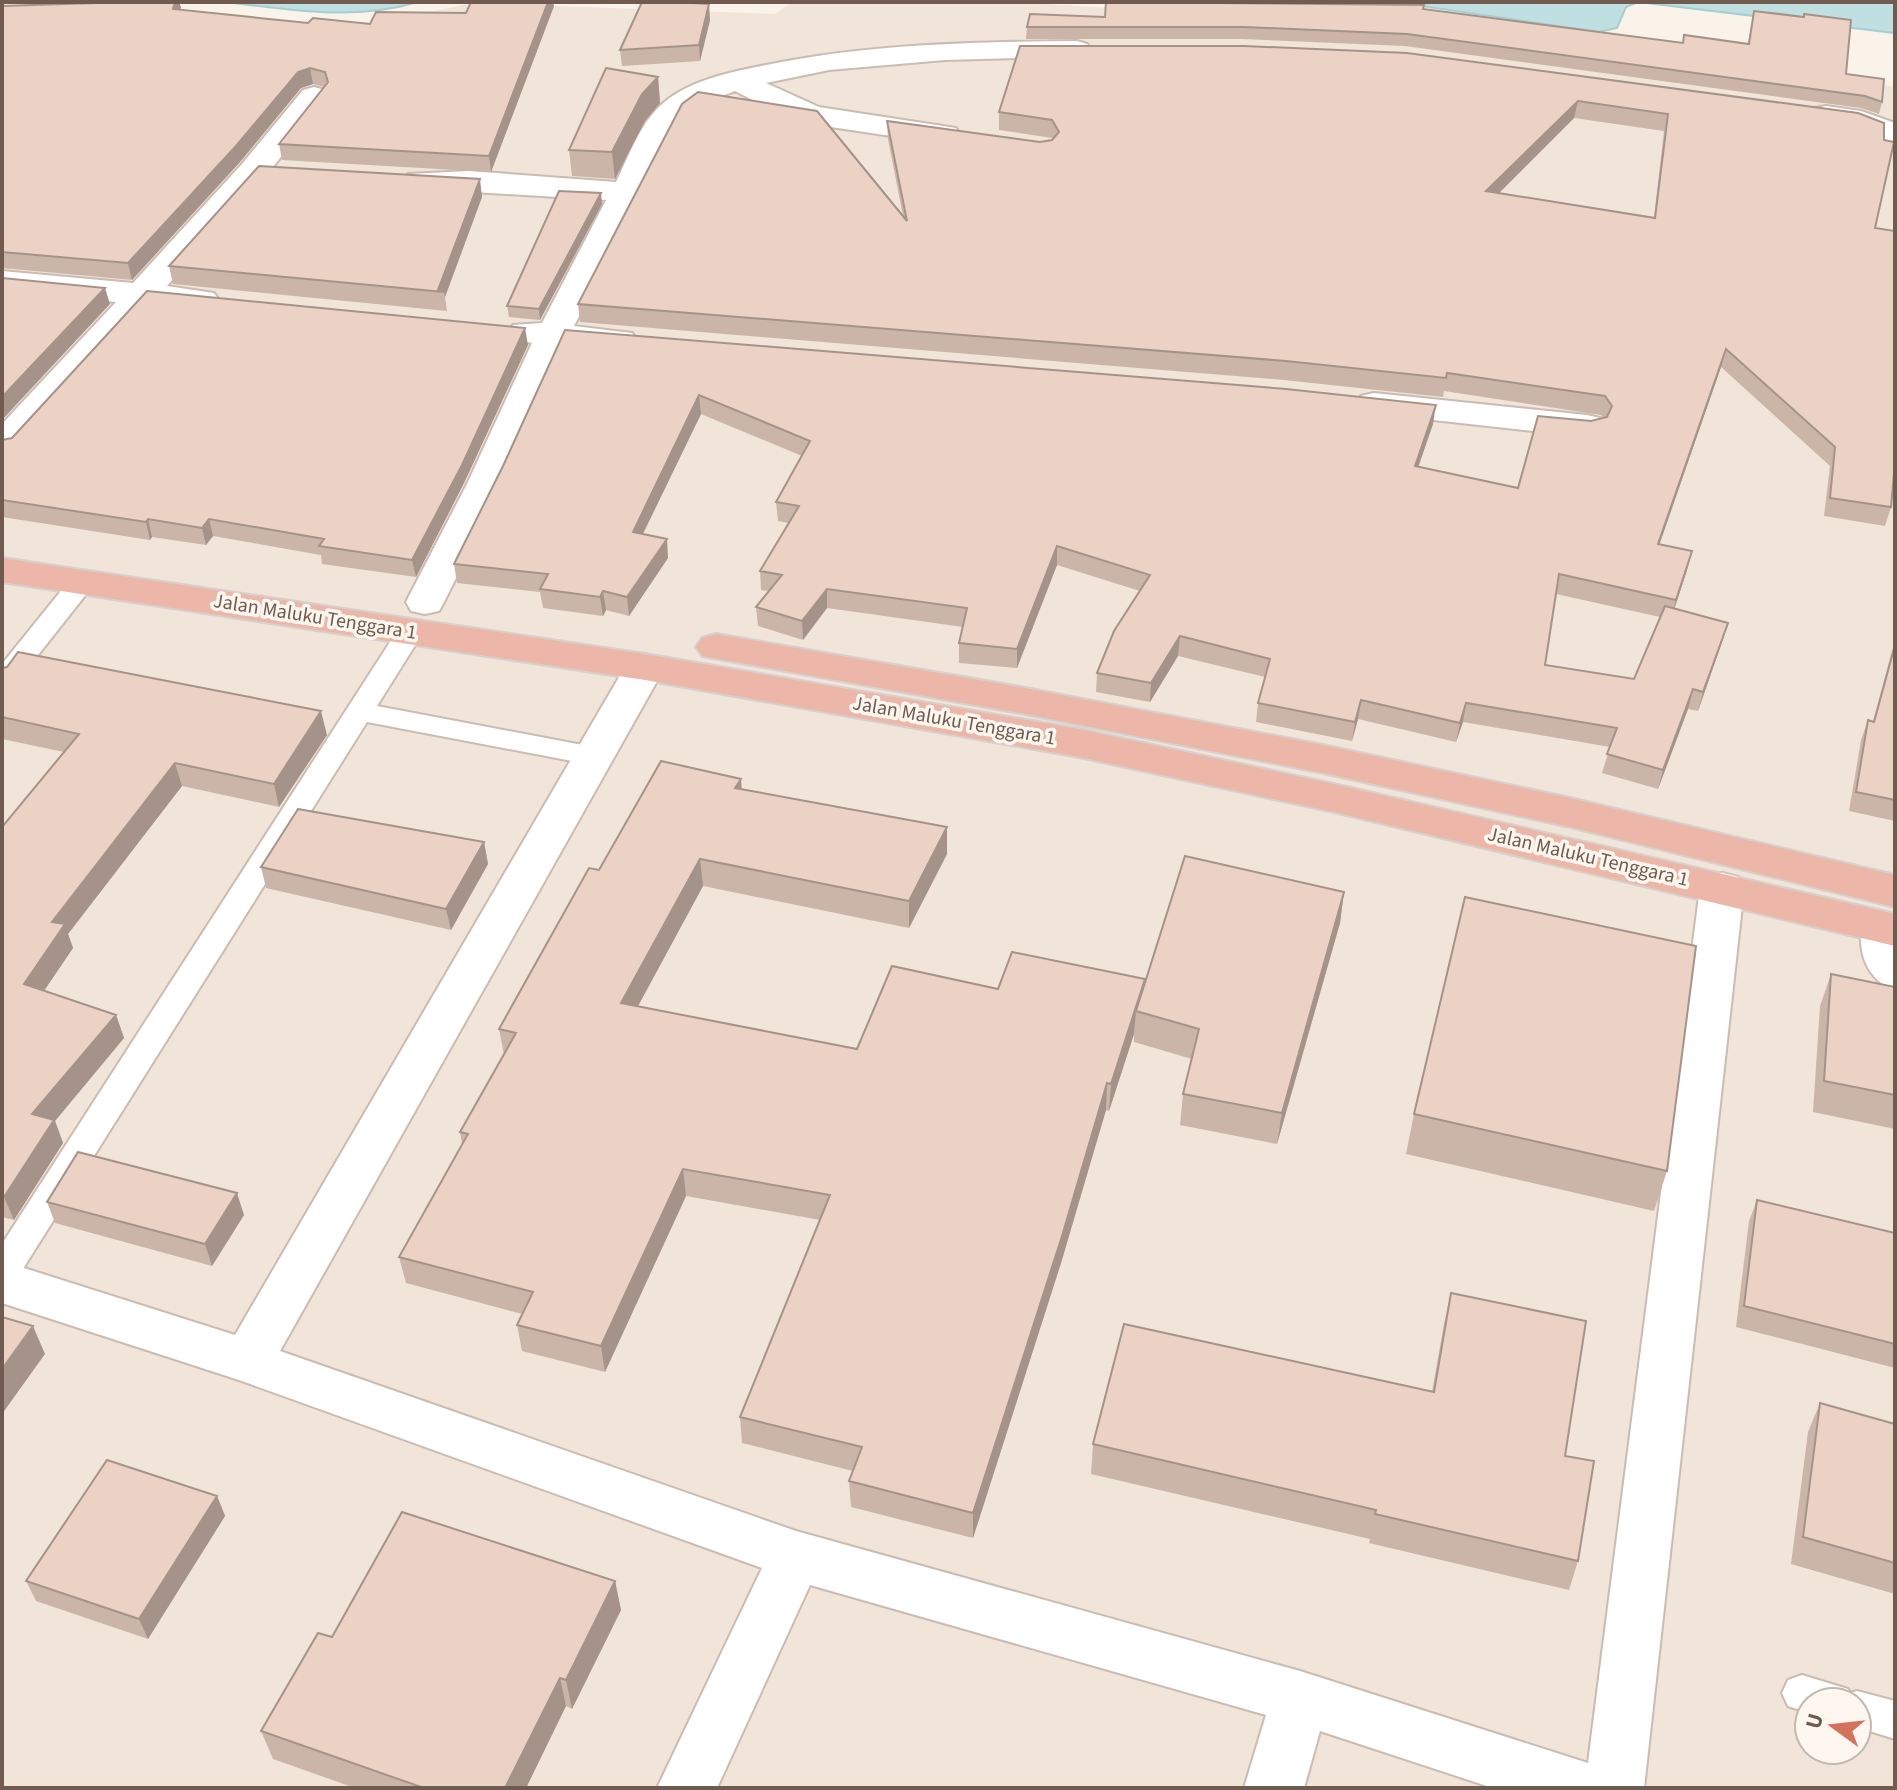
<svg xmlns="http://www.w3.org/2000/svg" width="1897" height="1790" font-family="'Source Sans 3',sans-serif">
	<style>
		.residential { fill: #f1e4d9; fill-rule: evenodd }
		.water { fill: #c0dfe1; stroke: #a8ced2; stroke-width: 2 }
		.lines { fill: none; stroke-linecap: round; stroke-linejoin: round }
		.lane-casing { stroke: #cbbbb1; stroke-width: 4 }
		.street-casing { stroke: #cbbbb1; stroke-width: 4 }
		.highway-casing { stroke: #d7d1ce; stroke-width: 4 }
		.lane { fill: #fff; fill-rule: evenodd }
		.street { fill: #fff; fill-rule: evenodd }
		.highway { fill: #ecb6a8; fill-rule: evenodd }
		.wall { fill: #cbb5a9; fill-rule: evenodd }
		.shaded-wall { fill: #a5938a }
		.building { fill: #ecd2c5; stroke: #a5938a; stroke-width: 2; fill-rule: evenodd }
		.labels { text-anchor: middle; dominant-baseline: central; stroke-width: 7; stroke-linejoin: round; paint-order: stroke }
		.street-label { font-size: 20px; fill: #715a50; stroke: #fdf7f0 }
	</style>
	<rect width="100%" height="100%" fill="#faf3ea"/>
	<!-- residential -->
	<path class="residential" d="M22 2H73L351 29 472 3 775 14 792 2H1012L1637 40 1895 87V1788H2V11ZM1809 1702H1857V1750H1809Z"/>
	<!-- water -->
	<path class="water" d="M226 2H418C354 21 291 10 226 2Z
		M1394 2H1895V33L1638 2 1626 7 1617 28 1599 32Z"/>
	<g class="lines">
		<!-- lane casing -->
		<g class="lane-casing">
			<path id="lane" d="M82 574 91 576 95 582 91 588 12 688 2 691V664L73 576Z
				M411 622 421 625 424 631 377 706 593 747 603 749 607 756 603 763 593 765 367 722 14 1283 2 1287V1244L401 625Z
				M1878 915 1889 918 1893 926 1895 990C1867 982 1852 944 1867 918Z
				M1802 1675 1848 1689 1850 1693 1857 1691 1895 1701V1739L1857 1727V1702H1809V1713L1788 1706 1782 1693 1788 1680Z"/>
		</g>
		<!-- street casing -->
		<g class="street-casing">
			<path id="street" d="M1077 41 1087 44 1092 50 1087 56 945 60 829 70 766 83 819 107 956 128 960 135 956 142 945 144 804 123 784 116 735 91 699 105 680 121 574 326 632 333 637 340 632 347 620 350 565 345 503 484 444 602 439 611 425 614 411 611 406 602 467 484 532 343 513 339 508 332 513 325 542 323 606 200 408 188 403 181 408 174 469 171 616 182C628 158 639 126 659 107 685 81 730 72 766 65 869 44 972 42 1077 41Z
				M314 87 325 90 329 96 325 102 264 178 167 286 214 293 219 300 214 307 202 310 150 305 15 453 2 456V424L116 302 2 291V271L133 283 242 164 303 90Z
				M1826 106 1861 111 1895 123V143L1854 128 1815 122 1811 115 1815 108Z
				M1374 393 1587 415 1600 418 1605 426 1600 434 1587 437 1361 412 1356 404 1361 396Z
				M645 654 659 658 665 667 280 1351 796 1531 1300 1671 1588 1763 1700 888 1706 877 1722 873 1738 877 1744 888 1644 1788H1493L1320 1731 1304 1788H1244L1266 1715 810 1585 717 1788H657L762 1568 239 1380 2 1303V1261L235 1335 625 667 631 658Z"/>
		</g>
		<!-- highway casing -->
		<g class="highway-casing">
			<path id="highway" d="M2 558 645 654 1079 729 1334 784 1895 914V946L1334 812 1079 757 645 680 2 582Z
				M716 634 1020 687 1323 745 1570 798 1895 875V907L1570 827 1323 773 1020 713 702 656 696 647 702 638Z"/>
		</g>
		<!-- lane -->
		<use href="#lane" class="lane"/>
		<!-- street -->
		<use href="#street" class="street"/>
		<!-- highway -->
		<use href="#highway" class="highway"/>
	</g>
	<!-- wall -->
	<path class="wall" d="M129 2H179L180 10 308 23 370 24 554 6 491 172 282 160 279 144 324 87 313 84 301 88 240 162 132 280 2 268V6Z
		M1424 9 1683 43H1748L1754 11 1846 74 1882 102 1879 114 1861 108 1405 46 1243 39H1026L1027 27 1105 17Z
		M710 20 700 61 622 66 620 50Z
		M1020 46 1858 113 1875 228 1891 507 1885 526 1824 516 1830 466 1721 367 1659 544 1687 570 1674 609 1728 623 1722 642 1698 711 1688 709 1658 789 1602 773 1610 747 1463 722 1456 742 1358 719 1352 741 1256 722 1258 703 1265 677 1178 656 1150 702 1096 692 1097 673 1140 591 1057 565 1017 668 959 663V643L963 627 827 608 803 640 758 626 756 607 769 591 761 590 760 571 789 523 778 521 776 502 802 456 701 414 643 534 668 558 629 616 606 610 603 616 543 608 540 592 457 583 454 564 503 466 565 330 1433 424 1418 467 1518 488 1591 421 1603 418 1601 415 1444 391 1443 397 1284 380 580 322 578 304 903 216 888 139 887 121 1040 142 1053 140 1052 138 999 130V112ZM1574 118 1664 131 1654 217 1499 193ZM1556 594 1660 617 1634 679 1545 665Z
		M658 77 660 103 645 121 615 179 572 176 569 150Z
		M482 197 445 297 447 311 173 284 169 266Z
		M602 204 540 320 509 317 507 306Z
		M528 345 464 483 416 577 322 564 321 555 213 536 206 545 152 537 150 540 2 517V440Z
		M1895 640V821L1849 811 1861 740 1868 720 1873 721Z
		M2 668 327 735 279 807 182 786 68 934 73 948 44 991 116 1015 124 1038 55 1121 63 1143 14 1220 2 1217V827L64 752 2 739Z
		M742 789 947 827V854L909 928 703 886 638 1006 857 1049 998 989 1145 979 1344 892 1340 923 1277 1144 1180 1125 1183 1094 1192 1059 1134 1042V1034L1109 1111 1106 1110 1061 1263 973 1538 851 1507 849 1481 853 1471 742 1443 740 1417 820 1220 686 1196 605 1372 522 1351 517 1325 522 1314 406 1283 399 1257 462 1144 460 1132 504 1055 499 1029 599 870Z
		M484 842 488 864 451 930 266 888 261 867Z
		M1831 974 1895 987V1129L1813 1112 1820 1006Z
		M1414 1114 1667 1171 1654 1211 1406 1154Z
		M1757 1200 1895 1233V1368L1736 1327 1749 1221Z
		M47 1202 244 1215 212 1266 55 1223Z
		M1451 1293 1565 1456 1578 1561 1569 1590 1369 1543 1370 1539 1091 1474 1093 1444 1432 1392 1444 1324Z
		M1820 1403 1895 1424V1594L1791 1564 1808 1432Z
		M217 1496 225 1516 148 1639 36 1601 26 1581Z
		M615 1581 621 1610 572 1709 566 1706 526 1788H355L273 1759 261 1731Z"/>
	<!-- shaded-wall -->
	<path class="shaded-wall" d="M175 2H179L181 7 177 25 173 9Z
		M548 2H553L554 6 491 172 489 156Z
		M709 4 710 20 700 61 699 45Z
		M310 68 313 84 301 88 240 162 132 280 128 263 298 72Z
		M658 77 660 103 645 121 615 179 612 152 642 94Z
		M1578 101 1574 118 1483 209 1486 191Z
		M480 179 482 197 445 297 444 292 438 290Z
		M601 193 602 204 540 320 539 309Z
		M105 288 110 304 2 420V397Z
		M525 328 528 345 464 483 416 577 412 560Z
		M1726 349 1721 367 1653 563 1658 544Z
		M699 395 701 414 635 550 633 532Z
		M1436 405 1433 424 1412 485 1415 466Z
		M148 519 152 537 150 540 146 522Z
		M209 519 213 536 206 545 202 528Z
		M667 539 668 558 629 616 627 597Z
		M1057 546V565L1017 668V649Z
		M1692 551 1687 570 1671 619 1676 600Z
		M827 589V608L803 640 802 621Z
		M603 591 606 610 603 616 600 597Z
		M1728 623 1722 642 1698 711 1703 692Z
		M1180 636 1178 656 1150 702 1151 683Z
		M1693 689 1688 709 1658 789 1663 770Z
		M1361 700 1358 719 1352 741 1355 722Z
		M1466 703 1463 722 1456 742 1460 723Z
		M321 711 327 735 279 807 274 784Z
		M175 763 182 786 68 934 73 948 33 1007 24 984 52 922Z
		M741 779 743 806 735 788Z
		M947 827V854L909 928V901Z
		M484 842 488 864 451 930 446 909Z
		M700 859 703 886 625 1030 621 1003Z
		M1344 892 1340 923 1277 1144 1282 1113Z
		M1145 979 1136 1011 1134 1034 1109 1111 1111 1084Z
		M116 1015 124 1038 55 1121 63 1143 14 1220 4 1197 32 1114Z
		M1107 1083 1106 1110 1061 1263 973 1538V1513Z
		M683 1169 686 1196 605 1372 601 1346Z
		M237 1193 244 1215 212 1266 205 1244Z
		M33 1326 45 1354 2 1414V1369Z
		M217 1496 225 1516 148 1639 139 1619Z
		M615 1581 621 1610 572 1709 566 1680Z
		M560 1678 566 1706 526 1788H505Z"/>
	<!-- building -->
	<path class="building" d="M129 2H175L173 9 308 23 313 18 370 24 376 12 466 13 471 2H548L489 156 279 144 328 82 325 72 310 68 298 72 236 146 128 263 2 252V6Z
		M642 2H677L709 4 699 45 620 50Z
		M1106 2 1424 5 1423 9 1683 43 1684 35 1749 44 1754 11 1804 17V14L1851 20 1846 74 1884 79 1882 102 1865 96 1407 34 1244 27H1027L1030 14 1105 17Z
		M1020 46H1244L1407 53 1858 113 1884 123V140L1894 142 1875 228 1895 231V462L1891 507 1830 498 1835 447 1726 349 1658 544 1692 551 1676 600 1559 574 1545 665 1634 679 1665 606 1728 623 1703 692 1693 689 1663 770 1607 754 1617 728 1466 703 1460 723 1361 700 1355 722 1258 703 1270 659 1180 636 1151 683 1097 673 1114 631 1150 575 1057 546 1017 649 959 643 967 608 827 589 802 621 756 607 782 575 760 571 799 506 776 502 810 441 699 395 633 532 667 539 627 597 603 591 600 597 540 589 548 574 454 564 503 466 565 330 1286 389 1436 405 1415 466 1518 488 1538 416 1591 421 1607 417 1612 406 1605 396 1447 373 1446 378 1286 361 578 304 682 104 698 92 817 111 907 221 887 121 1040 142 1052 140 1059 132 1052 120 999 112ZM1578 101 1668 114 1655 218 1486 191Z
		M606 68 658 77 642 94 612 152 569 150Z
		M259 166 480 179 438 290 444 292 169 266Z
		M559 191 601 193 539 309 507 306Z
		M2 278 105 288 2 397Z
		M147 291 525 328 462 465 412 560 319 546 324 539 209 519 202 528 148 519 146 522 2 500V440L12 438Z
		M1895 645V800L1856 792 1868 720 1874 722Z
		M18 652 321 711 274 784 175 763 52 922 65 924 24 984 116 1015 32 1114 54 1120 4 1197 2 1196V827L79 734 2 717V668L7 667Z
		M661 761 741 779 735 788 947 827 909 901 700 859 621 1003 857 1049 892 966 998 989 1012 952 1145 979 1111 1084 1107 1083 1062 1236 973 1513 849 1481 862 1447 740 1417 830 1195 683 1169 601 1346 517 1325 533 1292 399 1257 468 1134 460 1132 516 1033 499 1029 589 868 599 870Z
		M298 809 484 842 446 909 261 867Z
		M1185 856 1344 892 1282 1113 1183 1094 1199 1029 1136 1011Z
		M1465 897 1696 946 1667 1171 1414 1114Z
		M1831 974 1895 987V1095L1824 1081Z
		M78 1152 237 1193 205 1244 47 1202Z
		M1757 1200 1895 1233V1344L1744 1306Z
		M1451 1293 1586 1321 1565 1456 1594 1461 1578 1561 1375 1514 1376 1510 1093 1444 1124 1324 1434 1392Z
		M2 1317 33 1326 2 1369Z
		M1820 1403 1895 1424V1563L1803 1537Z
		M107 1460 217 1496 139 1619 26 1581Z
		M402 1512 615 1581 566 1680 560 1678 505 1788H424L261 1731 318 1633 332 1637Z"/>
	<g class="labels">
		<!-- street labels -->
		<g class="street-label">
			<text transform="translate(315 617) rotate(9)">Jalan Maluku Tenggara 1</text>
			<text transform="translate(954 721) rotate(10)">Jalan Maluku Tenggara 1</text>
			<text transform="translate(1588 857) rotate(13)">Jalan Maluku Tenggara 1</text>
		</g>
	</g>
	<!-- border -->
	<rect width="1897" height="1790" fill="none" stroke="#715a50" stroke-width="8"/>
	<!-- north arrow -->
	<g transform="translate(1833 1726) rotate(285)"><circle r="38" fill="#fdf7f0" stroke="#c5b8b0" stroke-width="2"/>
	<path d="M0-6L14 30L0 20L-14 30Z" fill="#d4725e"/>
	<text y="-12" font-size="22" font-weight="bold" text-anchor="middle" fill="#715a50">U</text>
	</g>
</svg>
